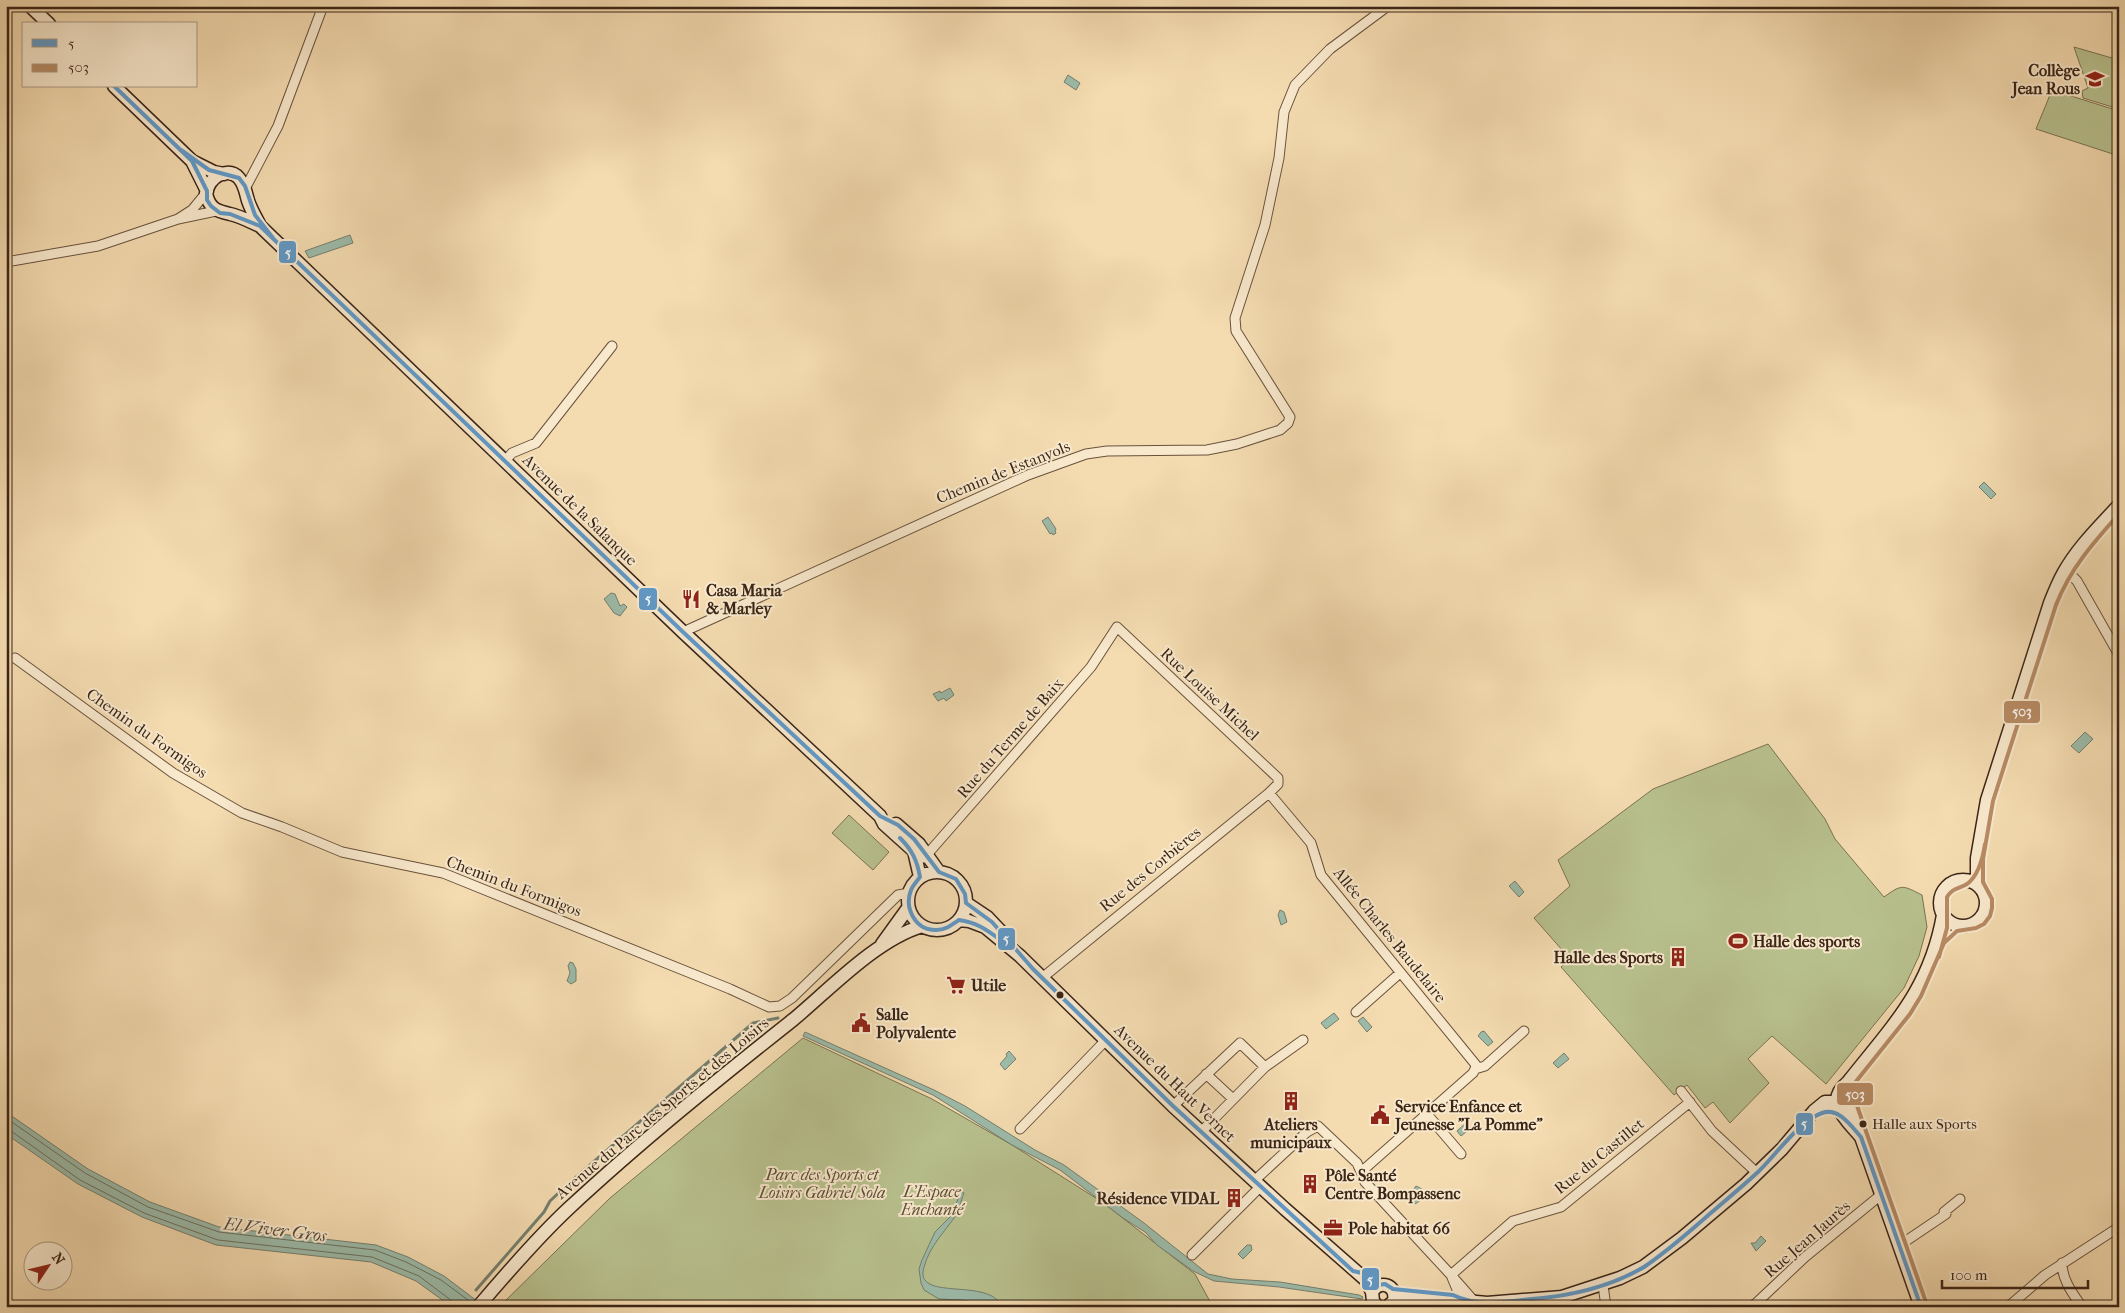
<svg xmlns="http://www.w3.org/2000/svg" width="2125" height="1313" font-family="'IM FELL French Canon',serif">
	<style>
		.green { fill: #b8c18e; stroke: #7a7352 }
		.water { fill: #9cbba9; stroke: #757f6f }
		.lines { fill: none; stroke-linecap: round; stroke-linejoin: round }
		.shore { stroke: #6c7060; stroke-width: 1 }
		.stream { stroke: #757f6f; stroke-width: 3 }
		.minor-casing { stroke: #69523d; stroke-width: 11 }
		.secondary-casing { stroke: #3b2517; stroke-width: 15 }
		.minor { stroke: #f8e8cc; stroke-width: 9 }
		.secondary { stroke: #f8e8cc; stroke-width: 12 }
		.bus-1-casing { stroke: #f8e8cc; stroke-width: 8 }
		.bus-2-casing { stroke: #f8e8cc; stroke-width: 8 }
		.bus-1 { stroke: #6199c7; stroke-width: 4 }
		.bus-2 { stroke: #b88b64; stroke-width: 4 }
		.bus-dot { fill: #3b2517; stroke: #f8e8cc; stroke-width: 2 }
		.labels { text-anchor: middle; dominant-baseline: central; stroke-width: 4; stroke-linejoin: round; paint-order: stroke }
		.bus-label { font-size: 15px; fill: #3b2517; stroke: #f8e8cc; text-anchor: start }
		.poi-label { font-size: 16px; font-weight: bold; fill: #3b2517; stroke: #f8e8cc; text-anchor: start }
		.street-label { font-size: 16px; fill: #3b2517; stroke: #f8e8cc }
		.park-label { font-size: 16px; font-style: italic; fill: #5a4c35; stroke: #f8e8cc }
		.water-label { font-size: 18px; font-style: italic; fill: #534a3c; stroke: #f8e8cc }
		.line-badge { stroke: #f8e8cc; stroke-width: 2 }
		.badge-label { font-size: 14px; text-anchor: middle; font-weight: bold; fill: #fff }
	</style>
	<rect width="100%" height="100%" fill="#f4dbb0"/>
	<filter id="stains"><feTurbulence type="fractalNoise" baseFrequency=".004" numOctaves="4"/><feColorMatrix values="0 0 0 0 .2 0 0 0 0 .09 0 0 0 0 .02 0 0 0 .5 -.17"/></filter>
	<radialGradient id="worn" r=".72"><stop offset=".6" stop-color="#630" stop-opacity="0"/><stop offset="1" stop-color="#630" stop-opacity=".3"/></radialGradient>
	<!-- green -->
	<path class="green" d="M2074 47 2119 60V109L2083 98 2082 91 2088 88Z
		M2052 90 2119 111V156L2036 129Z
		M1768 744 1825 819 1835 839 1884 897C1902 884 1902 885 1922 895L1927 927 1919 956 1904 988 1826 1084 1772 1036 1748 1059 1769 1083 1730 1123 1713 1102 1705 1108 1687 1085 1674 1095 1561 967 1570 959 1534 918 1570 886 1558 860 1653 789Z
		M849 815 889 852 873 870 832 833Z
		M803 1038 932 1099 1012 1145 1102 1202 1195 1274 1213 1307H499L610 1198Z"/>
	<!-- water -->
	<path class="water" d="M1068 75 1080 83 1076 90 1064 82Z
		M350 235 353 243 309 258 305 251Z
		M1984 482 1996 494 1991 499 1979 487Z
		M1048 517 1056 529 1055 531 1056 533 1053 535 1052 533 1050 534 1042 521Z
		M611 593 615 594 620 606 624 604 627 607 620 616 614 613 604 599Z
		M950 688 954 695 946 701 944 698 938 701 933 694 940 691 941 693Z
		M2085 732 2093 739 2079 753 2071 746Z
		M1515 881 1524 892 1519 897 1509 886Z
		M1280 910 1284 912 1287 922 1281 925 1278 915Z
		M570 962 573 963 576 969V981L571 984 567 981 570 973 568 966Z
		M1334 1013 1339 1019 1326 1029 1321 1023Z
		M1363 1017 1372 1027 1367 1032 1358 1021Z
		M1484 1031 1493 1042 1488 1046 1478 1036 1481 1032Z
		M805 1032 934 1090 965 1106 1035 1150 1064 1165 1144 1223 1208 1274 1232 1279 1280 1282 1359 1295 1363 1297 1362 1299 1279 1287 1214 1281 1193 1271 1157 1245 1145 1232 1123 1218 1060 1170 1012 1145 933 1095 803 1036Z
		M1009 1051 1016 1059 1005 1070 1000 1064 1007 1056 1006 1054Z
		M1564 1053 1569 1059 1558 1068 1553 1063Z
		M6 1112 88 1169 150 1202 219 1227 376 1245 408 1257 444 1276 485 1307H452L416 1281 371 1262 216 1245 142 1217 78 1184 6 1134Z
		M1467 1122 1471 1128 1461 1136 1457 1131Z
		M1416 1186 1422 1189 1418 1195 1421 1200 1415 1204 1410 1195Z
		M961 1191 964 1193C961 1200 960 1208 956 1215 945 1232 930 1245 924 1267 913 1303 990 1276 1002 1307H983L978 1303 962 1300 939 1299 924 1290 921 1283 919 1269 922 1260 935 1232 952 1215Z
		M1761 1236 1766 1241 1756 1251 1751 1243H1755Z
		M1247 1245H1251L1252 1250 1243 1259 1238 1254Z"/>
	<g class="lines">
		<!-- shore -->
		<path class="shore" d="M6 1118 85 1173 148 1207 219 1232 375 1250 406 1262 441 1280 472 1303
			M6 1130 11 1131 80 1180 144 1213 218 1240 372 1257 419 1276 452 1301 454 1307"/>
		<!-- stream -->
		<path class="stream" d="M476 1290 544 1212 550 1201 566 1186 753 1023 778 1018"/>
		<!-- minor casing -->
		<g class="minor-casing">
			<path id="minor" d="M246 187 278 126 323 6
				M206 193 192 210 178 219 216 211
				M6 262 98 246 178 219
				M505 461 512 453 536 443 612 346
				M2066 570 2077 581 2119 655
				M683 632 1028 475 1086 454 1107 451 1207 450 1237 444 1280 430 1288 423 1290 417 1236 331 1235 318 1265 225 1279 158 1284 112 1295 85 1330 49 1388 6
				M15 658 173 773 242 813 282 827 342 852 443 873 730 989 769 1007 780 1006 792 998 898 895 909 893
				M1269 793 1311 843 1321 875 1476 1065 1475 1069
				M924 858 1091 667 1117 627 1278 778V784L1269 793 1042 978
				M1356 1012 1400 973
				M1475 1069 1473 1073 1361 1172 1365 1182 1451 1275 1513 1221 1561 1207 1690 1102
				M1475 1069 1485 1066 1524 1031
				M1206 1074 1233 1099
				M1681 1091 1712 1131 1757 1173
				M1173 1106 1240 1043 1265 1067
				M1426 1113 1461 1154
				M1020 1129 1107 1039
				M1201 1132 1265 1067 1303 1040
				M1254 1181 1307 1132 1318 1126 1357 1163 1361 1172
				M1900 1245 1946 1214 1944 1212 1960 1199
				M1192 1255 1260 1187
				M2062 1263C2062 1280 2073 1294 2082 1307
				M1603 1285 1606 1307
				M1461 1299 1451 1275 1473 1300
				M1752 1307 1805 1257 1882 1194
				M2008 1307 2045 1275 2119 1227"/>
		</g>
		<!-- secondary casing -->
		<g class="secondary-casing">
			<path id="secondary" d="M30 6 49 24
				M114 86 192 161 214 172 224 174
				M192 161 207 191
				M260 226C251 222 240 216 230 214 217 211 209 209 206 193 208 185 211 179 219 175 238 167 244 184 247 197 249 207 256 217 260 226L683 632 880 816 884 824 914 851 920 877
				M896 824 919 844 939 872
				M908 901a29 29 0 1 1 58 0a29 29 0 1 1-58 0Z
				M1940 903a23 23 0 1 1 46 0a23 23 0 1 1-46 0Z
				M1977 884V858L1987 800 2050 603C2054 593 2058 583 2063 574 2077 548 2099 527 2119 505
				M966 903 987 917 1005 936
				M959 920 969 921 985 927 1020 956 1173 1106 1285 1209 1366 1280 1372 1292
				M882 944 908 908
				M1849 1094V1101L1861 1137 1921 1307
				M1861 1137C1847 1120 1823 1102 1848 1082 1893 1025 1930 989 1943 915
				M1395 1297 1403 1295 1487 1303 1562 1297 1620 1278 1643 1267 1682 1238 1746 1184 1782 1149 1814 1111 1825 1102 1849 1101
				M478 1307C506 1274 536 1239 568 1209 640 1142 717 1080 794 1019 831 988 876 940 922 926
				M1378 1307 1373 1301 1372 1292C1380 1279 1397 1285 1394 1301L1387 1307"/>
		</g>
		<!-- minor -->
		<use href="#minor" class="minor"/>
		<!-- secondary -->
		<use href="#secondary" class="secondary"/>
		<!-- bus-1 casing -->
		<g class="bus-1-casing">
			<path id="bus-1" d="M114 86 192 161 207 191V200L211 206 220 213 230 214 260 226 683 632 880 816 898 825 914 839 939 872 956 879 965 894 966 903 992 922 1033 969 1173 1106 1353 1271 1362 1273 1378 1285 1385 1284 1393 1289 1453 1295C1477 1307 1506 1302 1532 1299 1570 1296 1610 1287 1644 1267 1668 1251 1690 1231 1712 1212 1727 1199 1743 1186 1758 1172 1776 1155 1799 1121 1822 1113 1839 1107 1851 1126 1861 1137L1921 1307
				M181 150 209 170 239 178 245 186 255 215 273 238
				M900 838C912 850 917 860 920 877 917 881 913 885 911 890 904 908 915 929 934 930 944 931 952 925 959 920 975 922 986 929 999 939"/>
		</g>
		<!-- bus-2 casing -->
		<g class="bus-2-casing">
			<path id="bus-2" d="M1939 957 1947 928V897C1952 888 1959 889 1967 884 1978 876 1983 857 1985 844
				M1927 1305 1855 1100 1854 1084 1910 1014 1921 996 1944 943 1957 931 1976 928 1984 924 1990 916 1992 908V899L1983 882V859L1993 801 2056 605C2070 569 2093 543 2119 514"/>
		</g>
		<!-- bus-1 -->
		<use href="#bus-1" class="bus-1"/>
		<!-- bus-2 -->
		<use href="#bus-2" class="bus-2"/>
	</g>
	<!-- icons -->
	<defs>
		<g id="school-bare" transform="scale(1.5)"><path d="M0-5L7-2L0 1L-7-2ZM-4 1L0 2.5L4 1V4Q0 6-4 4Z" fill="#8f2418" stroke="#f8e8cc" stroke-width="2.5" paint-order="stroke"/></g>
		<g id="restaurant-bare" transform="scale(1.5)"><path d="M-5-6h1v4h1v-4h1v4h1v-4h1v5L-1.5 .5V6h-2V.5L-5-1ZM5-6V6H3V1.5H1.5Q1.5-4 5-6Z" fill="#8f2418" stroke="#f8e8cc" stroke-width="2.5" paint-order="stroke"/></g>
		<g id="stadium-bare" transform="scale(1.5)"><path d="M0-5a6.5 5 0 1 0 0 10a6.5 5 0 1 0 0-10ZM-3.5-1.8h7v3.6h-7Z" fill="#8f2418" stroke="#f8e8cc" stroke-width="2.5" paint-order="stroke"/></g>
		<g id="building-bare" transform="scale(1.5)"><path d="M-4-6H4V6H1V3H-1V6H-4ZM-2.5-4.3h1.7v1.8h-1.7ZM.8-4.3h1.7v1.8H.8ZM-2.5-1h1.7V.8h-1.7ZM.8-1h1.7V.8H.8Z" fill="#8f2418" stroke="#f8e8cc" stroke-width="2.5" paint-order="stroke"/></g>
		<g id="supermarket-bare" transform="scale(1.5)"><path d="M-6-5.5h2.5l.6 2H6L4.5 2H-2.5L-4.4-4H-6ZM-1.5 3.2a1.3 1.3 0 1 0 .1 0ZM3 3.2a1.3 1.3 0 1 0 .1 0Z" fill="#8f2418" stroke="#f8e8cc" stroke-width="2.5" paint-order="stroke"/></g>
		<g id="civic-bare" transform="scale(1.5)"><path d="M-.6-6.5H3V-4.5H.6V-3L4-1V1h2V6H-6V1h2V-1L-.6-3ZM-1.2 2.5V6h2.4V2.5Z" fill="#8f2418" stroke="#f8e8cc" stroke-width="2.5" paint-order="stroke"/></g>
		<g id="office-bare" transform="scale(1.5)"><path d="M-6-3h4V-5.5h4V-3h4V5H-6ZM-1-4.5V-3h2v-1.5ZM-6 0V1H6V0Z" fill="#8f2418" stroke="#f8e8cc" stroke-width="2.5" paint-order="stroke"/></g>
	</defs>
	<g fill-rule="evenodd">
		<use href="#school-bare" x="2095" y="79"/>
		<use href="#restaurant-bare" x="691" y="599"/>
		<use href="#stadium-bare" x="1738" y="941"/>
		<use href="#building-bare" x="1678" y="957"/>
		<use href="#supermarket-bare" x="956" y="985"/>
		<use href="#civic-bare" x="861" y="1023"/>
		<use href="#building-bare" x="1291" y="1101"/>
		<use href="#civic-bare" x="1380" y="1115"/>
		<use href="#building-bare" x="1310" y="1184"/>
		<use href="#building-bare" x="1234" y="1198"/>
		<use href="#office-bare" x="1333" y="1228"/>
	</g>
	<!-- markers -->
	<g class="bus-dot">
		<circle cx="1060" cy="995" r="4.5"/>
		<circle cx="1863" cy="1124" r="4.5"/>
	</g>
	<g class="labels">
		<!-- bus labels -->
		<g class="bus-label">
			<text x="1872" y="1124">Halle aux Sports</text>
		</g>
		<!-- poi labels -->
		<g class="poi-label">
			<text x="2080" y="70" text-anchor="end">Collège<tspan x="2080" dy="18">Jean Rous</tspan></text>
			<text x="706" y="590">Casa Maria<tspan x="706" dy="18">&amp; Marley</tspan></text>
			<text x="1753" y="941">Halle des sports</text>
			<text x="1663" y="957" text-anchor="end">Halle des Sports</text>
			<text x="971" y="985">Utile</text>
			<text x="876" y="1014">Salle<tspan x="876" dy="18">Polyvalente</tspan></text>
			<text x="1395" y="1106">Service Enfance et<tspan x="1395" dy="18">Jeunesse "La Pomme"</tspan></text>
			<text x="1291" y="1124" text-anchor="middle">Ateliers<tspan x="1291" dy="18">municipaux</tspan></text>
			<text x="1325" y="1175">Pôle Santé<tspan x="1325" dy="18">Centre Bompassenc</tspan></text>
			<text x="1219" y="1198" text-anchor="end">Résidence VIDAL</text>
			<text x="1348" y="1228">Pole habitat 66</text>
		</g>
		<!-- street labels -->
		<g class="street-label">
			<text transform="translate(1003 472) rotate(-22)">Chemin de Estanyols</text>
			<text transform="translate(580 510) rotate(44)">Avenue de la Salanque</text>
			<text transform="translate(1210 694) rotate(43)">Rue Louise Michel</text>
			<text transform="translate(147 733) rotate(35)">Chemin du Formigos</text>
			<text transform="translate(1010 738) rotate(-49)">Rue du Terme de Baix</text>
			<text transform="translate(1150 869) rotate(-39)">Rue des Corbières</text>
			<text transform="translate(514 886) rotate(21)">Chemin du Formigos</text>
			<text transform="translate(1390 935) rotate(51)">Allée Charles Baudelaire</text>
			<text transform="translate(1175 1083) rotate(44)">Avenue du Haut Vernet</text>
			<text transform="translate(662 1108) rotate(-40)">Avenue du Parc des Sports et des Loisirs</text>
			<text transform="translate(1599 1156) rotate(-39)">Rue du Castillet</text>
			<text transform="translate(1807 1239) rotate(-41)">Rue Jean Jaurès</text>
		</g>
		<!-- park labels -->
		<g class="park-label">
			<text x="822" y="1174">Parc des Sports et<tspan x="822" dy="18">Loisirs Gabriel Sola</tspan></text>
			<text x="932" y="1191">L'Espace<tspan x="932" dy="18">Enchanté</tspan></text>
		</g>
		<!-- water labels -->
		<g class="water-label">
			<text transform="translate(275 1230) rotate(7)">El Viver Gros</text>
		</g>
	</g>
	<g class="line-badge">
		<rect x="278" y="240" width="19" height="24" rx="5" fill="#6199c7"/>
		<rect x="638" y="587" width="20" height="24" rx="5" fill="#6199c7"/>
		<rect x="2003" y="700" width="38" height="24" rx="5" fill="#b88b64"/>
		<rect x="997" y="927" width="19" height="24" rx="5" fill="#6199c7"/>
		<rect x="1836" y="1082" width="38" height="24" rx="5" fill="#b88b64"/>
		<rect x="1795" y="1112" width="19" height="24" rx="5" fill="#6199c7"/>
		<rect x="1361" y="1267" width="19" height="24" rx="5" fill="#6199c7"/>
	</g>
	<g class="badge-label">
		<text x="288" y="257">5</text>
		<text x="648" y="603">5</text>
		<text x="2022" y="716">503</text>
		<text x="1006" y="943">5</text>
		<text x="1855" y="1099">503</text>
		<text x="1804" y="1128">5</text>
		<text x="1370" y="1284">5</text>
	</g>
	<!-- margin -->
	<rect width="2125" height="1313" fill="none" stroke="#f4dbb0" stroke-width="25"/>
	<rect x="8" y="8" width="2110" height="1298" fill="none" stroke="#3b2517" stroke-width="2.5"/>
	<rect x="12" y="12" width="2100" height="1288" fill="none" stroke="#3b2517"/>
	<!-- legend -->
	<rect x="22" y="22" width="175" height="65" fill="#f8e8cc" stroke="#ac9a84"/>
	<rect x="32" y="39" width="25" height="8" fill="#6199c7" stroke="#ac9a84"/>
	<text x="68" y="48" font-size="15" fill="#3b2517">5</text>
	<rect x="32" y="64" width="25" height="8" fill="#b88b64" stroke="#ac9a84"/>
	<text x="68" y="72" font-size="15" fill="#3b2517">503</text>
	<!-- north arrow -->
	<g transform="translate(48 1266) rotate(55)"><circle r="24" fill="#f8e8cc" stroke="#ac9a84"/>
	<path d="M0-4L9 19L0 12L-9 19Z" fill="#8f2418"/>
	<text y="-8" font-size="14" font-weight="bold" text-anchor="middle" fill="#3b2517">N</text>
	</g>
	<!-- scale -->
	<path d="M1942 1280v8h146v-8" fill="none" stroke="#3b2517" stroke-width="2.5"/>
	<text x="1950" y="1280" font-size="15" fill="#3b2517" stroke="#f8e8cc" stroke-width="4" paint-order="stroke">100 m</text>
	<rect width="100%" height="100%" filter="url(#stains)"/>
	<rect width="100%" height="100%" fill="url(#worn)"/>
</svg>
